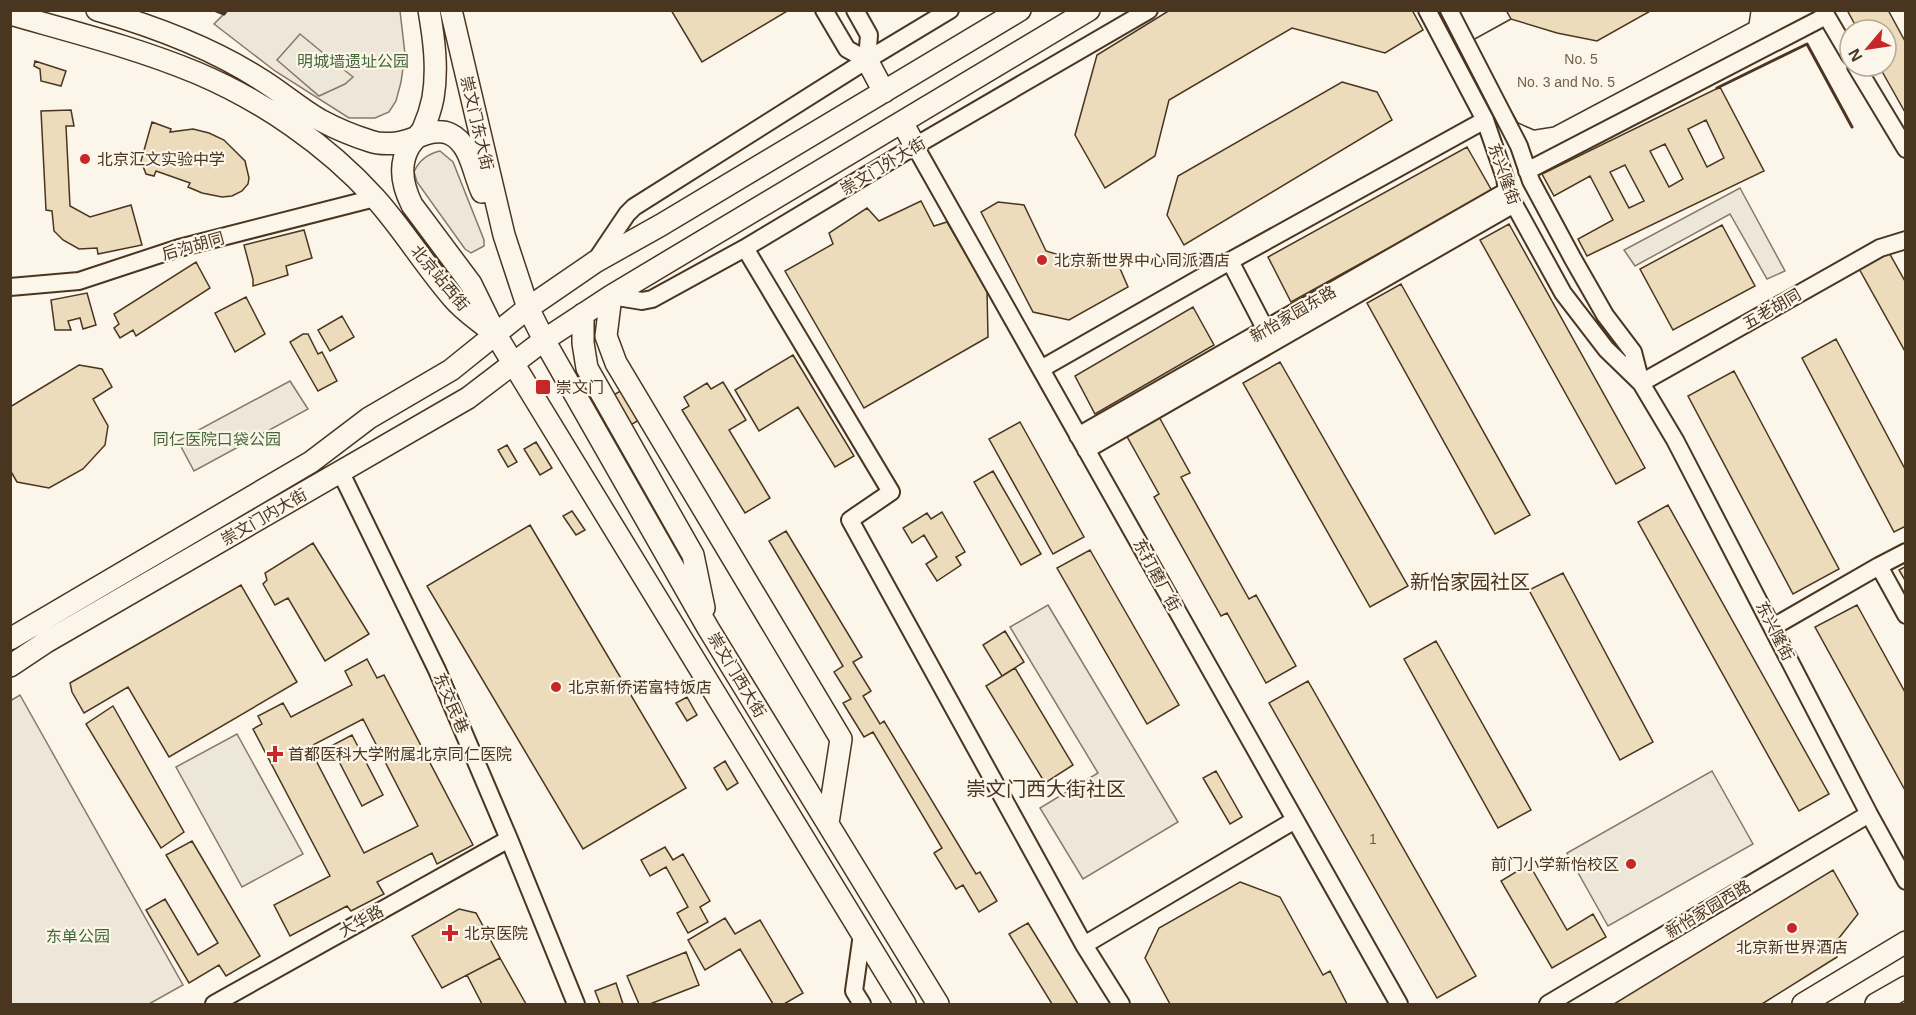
<svg xmlns="http://www.w3.org/2000/svg" width="1916" height="1015" font-family="Arial,'Noto Sans SC',sans-serif">
	<style>
		.green { fill: #ede6d9; stroke: #887966; stroke-width: 1.5 }
		.parking { fill: #ede7d9; stroke: #887966; stroke-width: 1.5 }
		.building { fill: #ecdcbc; stroke: #4a3520; stroke-width: 1.5; fill-rule: evenodd }
		.lines { fill: none; stroke-linecap: round; stroke-linejoin: round }
		.minor-casing { stroke: #4a3520; stroke-width: 20 }
		.major-casing { stroke: #4a3520; stroke-width: 24 }
		.minor { stroke: #fbf6e9; stroke-width: 16 }
		.major { stroke: #fbf6e9; stroke-width: 21 }
		.wall { stroke: #4a3520; stroke-width: 3 }
		.poi-dot { fill: #c62828; stroke: #fbf6e9; stroke-width: 2 }
		.labels { text-anchor: middle; dominant-baseline: central; stroke-width: 4.5; stroke-linejoin: round; paint-order: stroke }
		.number-label { font-size: 14px; fill: #725f47 }
		.park-label { font-size: 16px; fill: #436837; stroke: #fbf6e9 }
		.street-label { font-size: 16px; fill: #4a3520; stroke: #fbf6e9 }
		.poi-label { font-size: 16px; fill: #4a3520; stroke: #fbf6e9; text-anchor: start }
		.quarter-label { font-size: 20px; fill: #4a3520; stroke: #fbf6e9 }
	</style>
	<rect width="100%" height="100%" fill="#fbf6e9"/>
	<!-- green -->
	<path class="green" d="M227 11H400L405 54 401 82 396 101 389 112 375 118H349L275 71 214 24Z
		M440 151 453 162 484 240V246L471 253 465 249 417 182 414 172C419 160 427 154 440 151Z
		M290 381 308 409 194 471 178 441Z
		M1048 605 1178 822 1083 879 1040 808 1098 773 1010 627Z
		M20 695 183 985 149 1004H11L10 701Z
		M1712 771 1753 844 1608 926 1567 853Z"/>
	<!-- parking -->
	<path class="parking" d="M300 34 328 57 353 77 345 84 319 96 277 60Z
		M1740 188 1785 271 1767 279 1730 214 1635 266 1624 250Z
		M237 734 303 854 242 887 176 767Z"/>
	<!-- building -->
	<path class="building" d="M671 10H789L702 62Z
		M1170 10H1412L1423 30 1385 53 1292 28 1169 100 1155 156 1105 188 1075 135 1097 55Z
		M1506 10H1751L1749 23 1553 127 1534 130 1518 123 1471 41 1511 19Z
		M1652 10H1751L1749 23 1553 127 1534 130 1518 123 1471 41 1511 19 1557 33 1597 41Z
		M1847 10H1888L1906 43V114L1879 66H1886V30H1858Z
		M35 61 66 71 61 86 41 81 40 69 34 66Z
		M1342 82 1377 92 1392 120 1184 245 1167 215 1178 176Z
		M1720 87 1764 171 1587 256 1578 239 1613 220 1590 176 1554 196 1542 174ZM1706 120 1724 158 1707 167 1688 129ZM1665 144 1683 179 1669 187 1650 151ZM1625 165 1644 201 1629 208 1610 172Z
		M71 110 74 126H66L70 206 90 217 131 205 142 245 98 254 97 248 79 249 63 240 54 231 52 211 46 210 41 111Z
		M152 122 171 129 170 132 193 129 209 133 224 140 245 161 249 178 248 184 242 191 232 196 222 197 202 193 188 187 190 183 156 171 154 176 146 174 141 161Z
		M1467 147 1492 191 1291 302 1268 257Z
		M921 201 934 226 947 222 987 291 988 337 864 408 785 271 833 244 829 233 867 208 879 221Z
		M998 202 1024 205 1046 251 1082 262 1097 254 1115 257 1128 287 1069 320 1033 312 981 212Z
		M1509 224 1645 468 1616 484 1480 240Z
		M1722 225 1755 286 1673 330 1640 269Z
		M304 230 312 258 286 266 288 275 253 286V279L244 245Z
		M1887 249 1906 283V353L1857 265Z
		M196 262 210 288 136 336 133 330 120 338 114 328 119 324 114 314Z
		M1401 284 1530 515 1495 534 1367 303Z
		M87 293 96 325 83 329 80 318 68 321 71 330H55L51 300Z
		M246 297 265 334 235 352 215 313Z
		M1193 307 1214 345 1095 414 1075 376Z
		M342 316 354 337 330 351 318 330Z
		M303 334H308L318 354 322 352 337 381 318 391 290 342Z
		M1836 339 1906 471V526L1894 532 1802 358Z
		M793 355 854 456 835 467 798 407 759 431 735 390Z
		M1280 362 1408 586 1370 607 1243 383Z
		M79 365 102 369 112 387 93 399 108 426 105 445 83 469 49 488 17 482 10 470V407Z
		M1734 371 1839 569 1793 594 1688 396Z
		M723 382 746 420 729 430 770 498 745 513 682 410 689 406 684 397 707 383 711 389Z
		M624 389 641 419 627 427 610 397Z
		M1158 415 1190 473 1181 477 1249 599 1256 595 1296 666 1266 683 1227 613 1221 616 1154 497 1159 494 1125 433Z
		M1020 422 1084 537 1053 554 989 439Z
		M536 442 552 468 540 475 524 449Z
		M507 445 517 462 508 467 498 450Z
		M993 471 1041 554 1021 565 974 482Z
		M1668 505 1829 794 1799 811 1638 522Z
		M572 511 585 530 576 535 563 516Z
		M942 512 965 552 956 557 961 565 937 581 926 564 937 557 924 535 912 543 903 528 927 513 931 519Z
		M530 525 686 788 583 849 427 586Z
		M786 531 862 657 853 662 871 691 863 696 880 724 884 721 976 874 980 872 997 901 979 912 963 885 956 889 934 853 942 848 873 732 864 737 843 703 851 699 834 672 843 666 769 541Z
		M313 543 369 634 325 661 288 598 275 605 263 584 267 580 265 573Z
		M1090 550 1179 705 1147 724 1057 568Z
		M1906 566V582L1899 570Z
		M1563 573 1653 742 1620 760 1529 590Z
		M241 585 297 682 169 757 128 687 84 713 72 692 70 683Z
		M1857 605 1906 694V792L1815 627Z
		M1005 631 1024 662 1002 676 983 645Z
		M1436 641 1531 810 1498 828 1404 659Z
		M367 659 377 678 384 675 473 845 437 864 432 853 377 882 384 894 351 911 347 906 290 936 274 905 330 876 253 729 262 724 258 716 283 703 291 717 352 685 345 671ZM363 719 418 826 364 853 309 747Z
		M1015 668 1073 765 1045 783 986 686Z
		M1308 681 1476 976 1437 998 1269 703Z
		M687 697 697 715 687 721 676 703Z
		M113 706 184 832 161 848 86 724Z
		M352 735 383 795 362 806 331 746Z
		M725 761 738 783 727 790 714 768Z
		M1216 771 1242 817 1230 824 1203 778Z
		M192 841 260 956 226 976 219 965 189 983 146 910 165 899 198 955 218 943 166 855Z
		M665 847 673 860 683 854 710 901 700 907 708 922 688 933 677 913 688 907 666 867 650 876 641 860Z
		M1529 864 1567 930 1593 914 1606 937 1552 968 1501 881Z
		M1833 870 1858 914 1835 943 1837 957 1762 1004H1614Z
		M1240 882 1280 897 1323 975 1330 971 1347 1004H1170L1145 958 1159 928Z
		M459 909 476 913 500 958 442 988 412 936Z
		M725 918 735 934 760 920 803 993 784 1004H773L740 949 705 970 688 940Z
		M1028 923 1078 1004H1052L1009 934Z
		M686 952 699 985 650 1004H639L627 976Z
		M500 958 526 1004H482L467 975Z
		M616 983 623 1004H600L595 991Z"/>
	<g class="lines">
		<!-- minor casing -->
		<g class="minor-casing">
			<path id="minor" d="M824 10 847 49 867 60 869 35 855 10
				M1427 10 1485 120 1505 178 1507 191 1514 204 1563 293 1606 349 1641 383 1675 440 1869 814 1906 881
				M1449 10 1519 146 1531 181 1573 259 1605 315 1633 352 1641 383
				M1823 10 1850 56
				M1856 66 1906 149
				M915 146 1399 1004
				M1527 171 1826 16
				M745 248 891 492 850 520 1084 945 1121 1004
				M596 260 627 214 634 207 867 60 950 10
				M1230 261 1271 340
				M10 287 79 281 179 248 375 198
				M611 296 642 301 652 299 745 248 915 146 1149 10
				M1041 369 1230 261 1485 120
				M1641 383 1880 248 1906 240
				M1078 436 1507 191
				M1086 450 1514 204
				M341 473 437 670 509 839 576 1004
				M1879 566 1906 615
				M1773 627 1879 566 1906 552
				M1084 945 1295 820
				M214 1004 509 839
				M862 1004 854 991 862 934
				M1548 1004 1869 814"/>
		</g>
		<!-- major casing -->
		<g class="major-casing">
			<path id="major" d="M97 10C153 26 210 47 260 79 280 91 299 108 320 120 335 128 354 136 370 141 378 144 388 144 397 143 414 141 433 126 450 134 471 144 473 173 482 192
				M429 10C434 39 438 69 433 98 431 108 427 120 423 129 419 136 412 141 409 147 398 166 403 187 412 205L471 284 496 335 513 363 905 1004
				M451 10 504 235 528 308 544 340 708 628 938 1004
				M10 14C73 32 137 48 197 73 263 101 327 145 375 198 403 229 425 266 453 298 464 311 478 320 491 331
				M867 60 884 92
				M902 122 915 146
				M611 296 606 336 616 363 841 739 828 823
				M583 314V343L587 368 693 555 704 608
				M10 639 311 462 369 418 451 370 528 308 595 262 661 225 1020 10
				M10 666 46 642 468 398 544 340 611 296 1089 10
				M1803 1004 1906 942
				M1876 1004 1906 987"/>
		</g>
		<!-- minor -->
		<use href="#minor" class="minor"/>
		<!-- major -->
		<use href="#major" class="major"/>
		<!-- wall -->
		<path class="wall" d="M214 10 224 14 227 10
			M1717 88 1807 44 1852 127"/>
	</g>
	<!-- markers -->
	<g class="poi-dot">
		<circle cx="85" cy="159" r="6"/>
		<circle cx="1042" cy="260" r="6"/>
		<rect x="535" y="379" width="16" height="16" rx="3"/>
		<circle cx="556" cy="687" r="6"/>
		<path d="M272 745h6v6h6v6h-6v6h-6v-6h-6v-6h6z"/>
		<circle cx="1631" cy="864" r="6"/>
		<circle cx="1792" cy="928" r="6"/>
		<path d="M447 924h6v6h6v6h-6v6h-6v-6h-6v-6h6z"/>
	</g>
	<g class="labels">
		<!-- number labels -->
		<g class="number-label">
			<text x="1581" y="59">No. 5</text>
			<text x="1566" y="82">No. 3 and No. 5</text>
			<text x="1373" y="839">1</text>
		</g>
		<!-- park labels -->
		<g class="park-label">
			<text x="353" y="61">明城墙遗址公园</text>
			<text x="217" y="439">同仁医院口袋公园</text>
			<text x="78" y="936">东单公园</text>
		</g>
		<!-- street labels -->
		<g class="street-label">
			<text transform="translate(477 123) rotate(77)">崇文门东大街</text>
			<text transform="translate(883 166) rotate(-31)">崇文门外大街</text>
			<text transform="translate(1504 174) rotate(70)">东兴隆街</text>
			<text transform="translate(193 246) rotate(-16)">后沟胡同</text>
			<text transform="translate(440 278) rotate(50)">北京站西街</text>
			<text transform="translate(1772 309) rotate(-30)">五老胡同</text>
			<text transform="translate(1293 314) rotate(-30)">新怡家园东路</text>
			<text transform="translate(264 517) rotate(-30)">崇文门内大街</text>
			<text transform="translate(1157 575) rotate(61)">东打磨厂街</text>
			<text transform="translate(1775 631) rotate(63)">东兴隆街</text>
			<text transform="translate(737 675) rotate(59)">崇文门西大街</text>
			<text transform="translate(451 703) rotate(67)">东交民巷</text>
			<text transform="translate(1708 909) rotate(-31)">新怡家园西路</text>
			<text transform="translate(361 921) rotate(-29)">大华路</text>
		</g>
		<!-- poi labels -->
		<g class="poi-label">
			<text x="97" y="159">北京汇文实验中学</text>
			<text x="1054" y="260">北京新世界中心同派酒店</text>
			<text x="556" y="387">崇文门</text>
			<text x="568" y="687">北京新侨诺富特饭店</text>
			<text x="288" y="754">首都医科大学附属北京同仁医院</text>
			<text x="1619" y="864" text-anchor="end">前门小学新怡校区</text>
			<text x="464" y="933">北京医院</text>
			<text x="1792" y="947" text-anchor="middle">北京新世界酒店</text>
		</g>
		<!-- quarter labels -->
		<g class="quarter-label">
			<text x="1470" y="582">新怡家园社区</text>
			<text x="1046" y="789">崇文门西大街社区</text>
		</g>
	</g>
	<!-- border -->
	<rect width="1916" height="1015" fill="none" stroke="#4a3520" stroke-width="24"/>
	<!-- north arrow -->
	<g transform="translate(1868 48) rotate(241)"><circle r="28" fill="#fbf6e9" stroke="#b4a999" stroke-width="1.5"/>
	<path d="M0-4.5L10 22L0 15L-10 22Z" fill="#c62828"/>
	<text y="-9" font-size="16" font-weight="bold" text-anchor="middle" fill="#4a3520">N</text>
	</g>
</svg>
